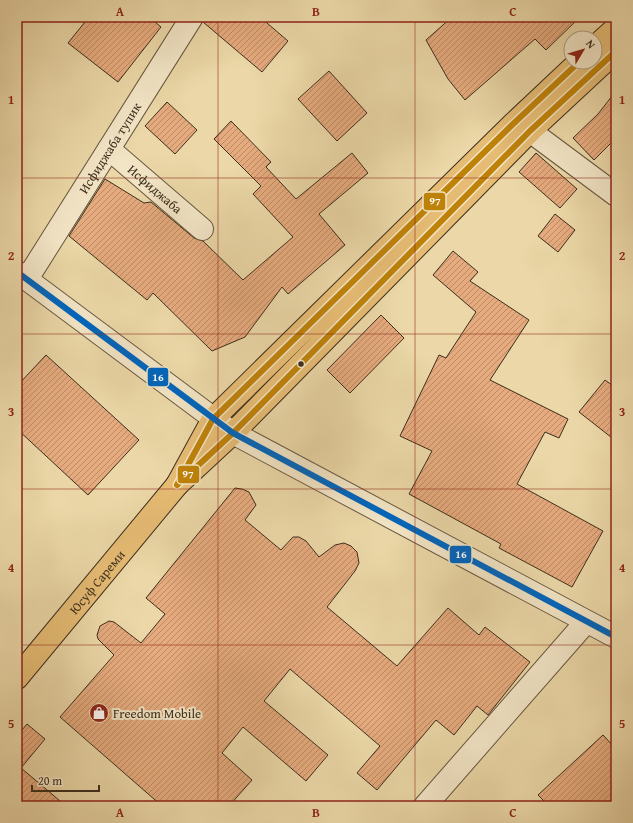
<svg xmlns="http://www.w3.org/2000/svg" width="633" height="823" font-family="'Gentium Book Plus',serif">
	<style>
		.building { fill: url(#building-hatch); stroke: #3d2e1d }
		.lines { fill: none; stroke-linecap: round; stroke-linejoin: round }
		.minor-casing { stroke: #685840; stroke-width: 24 }
		.major-casing { stroke: #3d2e1d; stroke-width: 24 }
		.minor { stroke: #f2e5c6; stroke-width: 22 }
		.major { stroke: #e6bc74; stroke-width: 22 }
		.bus-1-casing { stroke: #f2e5c6; stroke-width: 9 }
		.bus-2-casing { stroke: #f2e5c6; stroke-width: 9 }
		.bus-1 { stroke: #bf8209; stroke-width: 6 }
		.bus-2 { stroke: #0065bd; stroke-width: 6 }
		.grid { fill: none; stroke: #8f2418; stroke-width: 1; stroke-opacity: 0.55 }
		.bus-dot { fill: #3d2e1d; stroke: #f2e5c6; stroke-width: 1.5 }
		.labels { text-anchor: middle; dominant-baseline: central; stroke-width: 4; stroke-linejoin: round; paint-order: stroke }
		.street-label { font-size: 13px; fill: #3d2e1d; stroke: #f2e5c6 }
		.poi-label { font-size: 13px; fill: #3d2e1d; stroke: #f2e5c6; text-anchor: start }
		.line-badge { stroke: #f2e5c6; stroke-width: 1.5 }
		.badge-label { font-size: 11px; text-anchor: middle; font-weight: bold; fill: #fff }
		.neatline { fill: none; stroke: #8f2418; stroke-width: 1.5 }
		.grid-label { font-size: 13px; text-anchor: middle; font-weight: bold; fill: #8f2418 }
	</style>
	<defs>
		<pattern id="building-hatch" width="6" height="6" patternUnits="userSpaceOnUse"><rect width="6" height="6" fill="#e5aa7d"/><path d="M-1 1l2-2M0 6l6-6M5 7l2-2" fill="none" stroke="#bb8b66"/></pattern>
	</defs>
	<rect width="100%" height="100%" fill="#ebd7a7"/>
	<filter id="stains"><feTurbulence type="fractalNoise" baseFrequency=".005" numOctaves="4"/><feColorMatrix values="0 0 0 0 .2 0 0 0 0 .09 0 0 0 0 .02 0 0 0 .5 -.17"/></filter>
	<radialGradient id="worn" r=".72"><stop offset=".6" stop-color="#630" stop-opacity="0"/><stop offset="1" stop-color="#630" stop-opacity=".3"/></radialGradient>
	<!-- building -->
	<path class="building" d="M89 17H149L161 27 118 82 68 43Z
		M204 17H260L288 41 262 72 203 22Z
		M452 17H580L546 50 535 39 465 100 448 79 426 40Z
		M329 71 367 113 337 141 298 99Z
		M616 91V138L594 160 573 138 598 114Z
		M167 102 197 130 175 154 145 126Z
		M231 121 271 162 266 167 296 199 352 153 368 173 319 214 345 245 288 294 282 287 245 337 212 351 153 293 147 300 69 236 105 179 144 203 151 202 194 238 203 241 243 280 293 237 253 194 261 186 214 139Z
		M536 153 577 189 560 208 519 172Z
		M555 214 575 230 558 252 538 236Z
		M453 251 478 272 470 281 529 320 490 380 568 419 559 438 545 432 517 484 603 531 572 587 499 548 501 544 409 494 432 451 400 436 439 355 446 358 476 312 433 275Z
		M381 315 404 338 350 393 327 370Z
		M46 355 139 440 88 495 17 429V386Z
		M605 380 616 388V441L579 412Z
		M235 488 242 489 249 492 256 505 245 520 281 550 293 537H299L306 541 319 557 335 545 344 543 351 546 357 552 359 563 355 571 327 607 397 666 448 608 479 635 485 627 530 662 488 715 477 706 454 735 436 720 377 790 357 773 380 746 290 669 264 701 328 755 306 781 243 727 222 753 252 780 229 806H162L60 717 114 655 98 639 97 635 100 626 109 621 114 622 141 643 165 614 146 598Z
		M27 724 45 739 21 768 66 806H17V736Z
		M603 735 616 749V806H549L538 795Z"/>
	<g class="lines">
		<!-- minor casing -->
		<g class="minor-casing">
			<g id="minor">
				<path d="M530 131 616 195"/>
				<path id="s1" d="M109 149 202 229"/>
				<path d="M17 272 233 433 616 637"/>
				<path id="s2" d="M27 279 192 17"/>
				<path d="M425 806 586 622"/>
			</g>
		</g>
		<!-- major casing -->
		<g class="major-casing">
			<g id="major">
				<path d="M595 47 616 28"/>
				<path d="M579 62 512 125 213 419 177 485 233 433 530 131 616 51"/>
				<path id="s3" d="M17 678 177 485"/>
			</g>
		</g>
		<!-- minor -->
		<use href="#minor" class="minor"/>
		<!-- major -->
		<use href="#major" class="major"/>
		<!-- bus-1 casing -->
		<g class="bus-1-casing">
			<path id="bus-1" d="M579 62 512 125 213 419 177 485 233 433 530 131 616 51"/>
		</g>
		<!-- bus-2 casing -->
		<g class="bus-2-casing">
			<path id="bus-2" d="M17 272 233 433 616 637"/>
		</g>
		<!-- bus-1 -->
		<use href="#bus-1" class="bus-1"/>
		<!-- bus-2 -->
		<use href="#bus-2" class="bus-2"/>
	</g>
	<!-- grid -->
	<path class="grid" d="M218 17V806M415 17V806M17 178H616M17 334H616M17 489H616M17 645H616"/>
	<!-- icons -->
	<defs>
		<g id="shop-disc" transform="scale(1)"><circle r="9.5" fill="#8f2418" stroke="#f2e5c6"/><path d="M-5-2.5h2.3a2.7 3.5 0 0 1 5.4 0H5L5.5 6h-11ZM-1.5-2.5h3a1.5 2.3 0 0 0-3 0Z" fill="#fff"/></g>
	</defs>
	<g fill-rule="evenodd">
		<use href="#shop-disc" x="99" y="713"/>
	</g>
	<!-- markers -->
	<circle class="bus-dot" cx="301" cy="364" r="3.5"/>
	<g class="labels">
		<!-- street labels -->
		<g class="street-label">
			<text stroke="none"><textPath href="#s2" startOffset="155">Исфиджаба тупик</textPath></text>
			<text stroke="none"><textPath href="#s1" startOffset="61">Исфиджаба</textPath></text>
			<text stroke="none"><textPath href="#s3" startOffset="125">Юсуф Сареми</textPath></text>
		</g>
		<!-- poi labels -->
		<g class="poi-label">
			<text x="113" y="713">Freedom Mobile</text>
		</g>
	</g>
	<g class="line-badge">
		<rect x="423" y="192" width="23" height="19" rx="4" fill="#bf8209"/>
		<rect x="147" y="367" width="22" height="20" rx="4" fill="#0065bd"/>
		<rect x="177" y="465" width="23" height="19" rx="4" fill="#bf8209"/>
		<rect x="449" y="545" width="23" height="19" rx="4" fill="#0065bd"/>
	</g>
	<g class="badge-label">
		<text x="435" y="205">97</text>
		<text x="158" y="381">16</text>
		<text x="188" y="478">97</text>
		<text x="461" y="558">16</text>
	</g>
	<!-- margin -->
	<rect width="633" height="823" fill="none" stroke="#ebd7a7" stroke-width="44"/>
	<!-- north arrow -->
	<g transform="translate(583 50) rotate(52)"><circle r="19" fill="#f2e5c6" stroke="#aa9c82"/>
	<path d="M0-3L7 15L0 10L-7 15Z" fill="#8f2418"/>
	<text y="-6" font-size="11" font-weight="bold" text-anchor="middle" fill="#3d2e1d">N</text>
	</g>
	<!-- scale -->
	<path d="M32 785v6h67v-6" fill="none" stroke="#3d2e1d" stroke-width="2"/>
	<text x="38" y="785" font-size="12" fill="#3d2e1d" stroke="#f2e5c6" stroke-width="3" paint-order="stroke">20 m</text>
	<rect x="22" y="22" width="589" height="779" class="neatline"/>
	<g class="grid-label">
		<text x="120" y="16">A</text>
		<text x="316" y="16">B</text>
		<text x="513" y="16">C</text>
		<text x="11" y="104">1</text>
		<text x="622" y="104">1</text>
		<text x="11" y="260">2</text>
		<text x="622" y="260">2</text>
		<text x="11" y="416">3</text>
		<text x="622" y="416">3</text>
		<text x="11" y="572">4</text>
		<text x="622" y="572">4</text>
		<text x="11" y="728">5</text>
		<text x="622" y="728">5</text>
		<text x="120" y="817">A</text>
		<text x="316" y="817">B</text>
		<text x="513" y="817">C</text>
	</g>
	<rect width="100%" height="100%" filter="url(#stains)"/>
	<rect width="100%" height="100%" fill="url(#worn)"/>
</svg>
